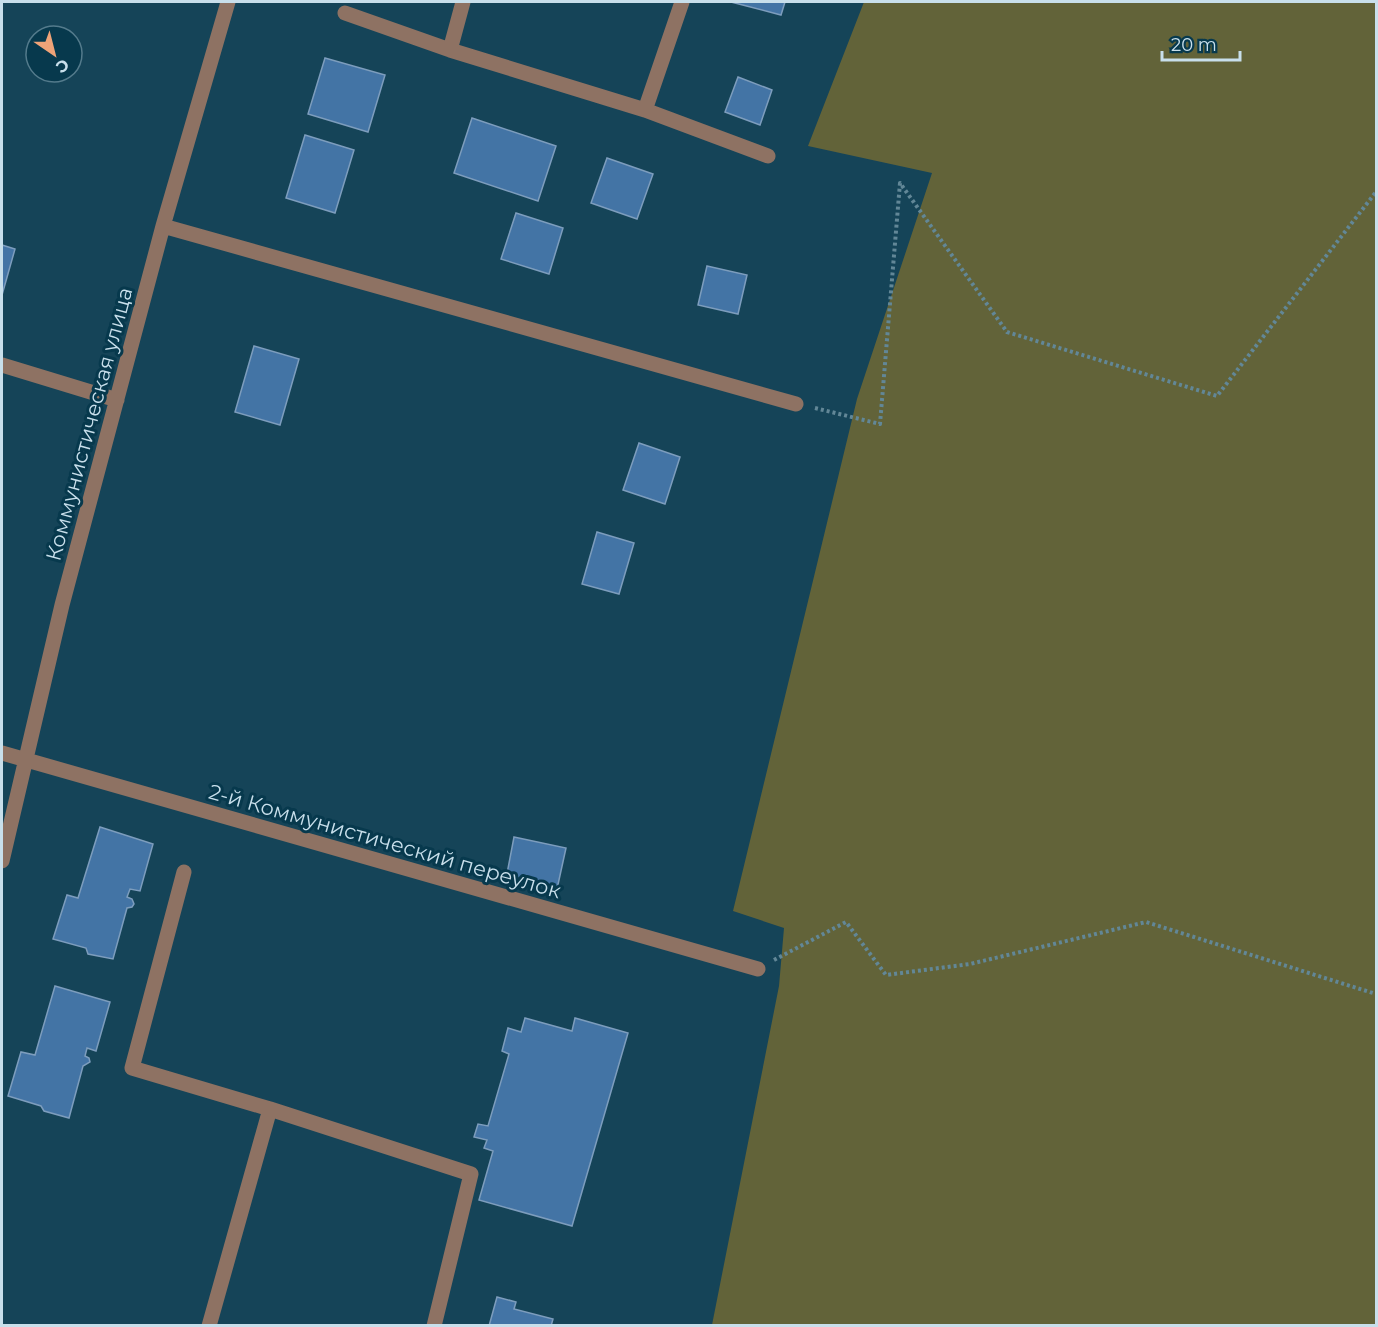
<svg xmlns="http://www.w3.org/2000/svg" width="1378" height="1327" font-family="Montserrat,sans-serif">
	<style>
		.green { fill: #626339 }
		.building { fill: #4374a5; stroke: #7d9dbd; stroke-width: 1.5 }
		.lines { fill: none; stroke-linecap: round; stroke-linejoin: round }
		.path { stroke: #628797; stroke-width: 4; stroke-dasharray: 3 3; stroke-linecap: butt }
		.minor { stroke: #8e7263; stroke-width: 15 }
		.labels { text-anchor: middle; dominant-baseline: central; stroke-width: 6; stroke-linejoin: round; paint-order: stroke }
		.street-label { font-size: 21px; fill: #c8dfeb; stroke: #07394d }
	</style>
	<rect width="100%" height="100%" fill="#154458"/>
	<!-- green -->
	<path class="green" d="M864 2H1376V1325H712L779 986 784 928 733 911 857 399 932 173 808 146Z"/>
	<!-- building -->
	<path class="building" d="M731 2H785L781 15Z
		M325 58 385 75 368 132 308 114Z
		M738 77 772 90 760 125 725 112Z
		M472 118 556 146 538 201 454 173Z
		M305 135 354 150 335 213 286 198Z
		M607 158 653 174 637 219 591 203Z
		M516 213 563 228 549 274 501 259Z
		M2 245 15 249 2 295Z
		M707 266 747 275 738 314 698 305Z
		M254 346 299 359 280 425 235 412Z
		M639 443 680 457 665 504 623 490Z
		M597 532 634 543 619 594 582 584Z
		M100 827 153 844 140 891 130 889 127 897 132 899 134 904 132 907 127 908 113 959 88 954 86 948 53 939 67 895 78 898Z
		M514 837 566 848 557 889 506 879Z
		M55 986 110 1002 96 1051 87 1048 85 1056 89 1058 90 1062 83 1066 69 1118 44 1111 41 1106 8 1096 21 1052 35 1055Z
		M525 1018 572 1031 575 1018 628 1033 572 1226 479 1200 493 1151 484 1148 487 1140 474 1137 478 1124 488 1126 509 1054 502 1051 508 1028 521 1032Z
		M497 1297 516 1302 514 1309 553 1319 551 1326H489Z"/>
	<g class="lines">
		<!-- path -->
		<path class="path" d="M815 408 880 424 900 183 1007 332 1217 396 1376 192
			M774 960 846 922 886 975 970 964 1146 922 1376 994"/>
		<!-- minor -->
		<path class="minor" d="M682 2 645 110 768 156
			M345 13 450 50 645 110
			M450 50 463 2
			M163 226 796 404
			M2 365 117 400
			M2 753 758 969
			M2 861 62 605 163 226 228 2
			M184 872 132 1068 270 1109
			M209 1326 270 1109 471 1174 434 1326"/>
	</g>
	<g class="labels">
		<!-- street labels -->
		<g class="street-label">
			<text transform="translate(89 424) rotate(-75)">Коммунистическая улица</text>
			<text transform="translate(385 841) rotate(16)">2-й Коммунистический переулок</text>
		</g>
	</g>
	<!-- border -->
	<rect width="1378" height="1327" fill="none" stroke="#c8dfeb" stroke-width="6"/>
	<!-- north arrow -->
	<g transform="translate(54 54) rotate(145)"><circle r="28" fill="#07394d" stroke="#547b8c" stroke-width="1.5"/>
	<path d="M0-4.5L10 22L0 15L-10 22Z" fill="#efa378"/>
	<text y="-9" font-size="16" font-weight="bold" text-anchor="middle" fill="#c8dfeb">С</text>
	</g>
	<!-- scale -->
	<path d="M1162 51v9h78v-9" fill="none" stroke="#c8dfeb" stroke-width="3"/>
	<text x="1171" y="51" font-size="18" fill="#c8dfeb" stroke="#07394d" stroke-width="4.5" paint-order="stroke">20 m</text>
</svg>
